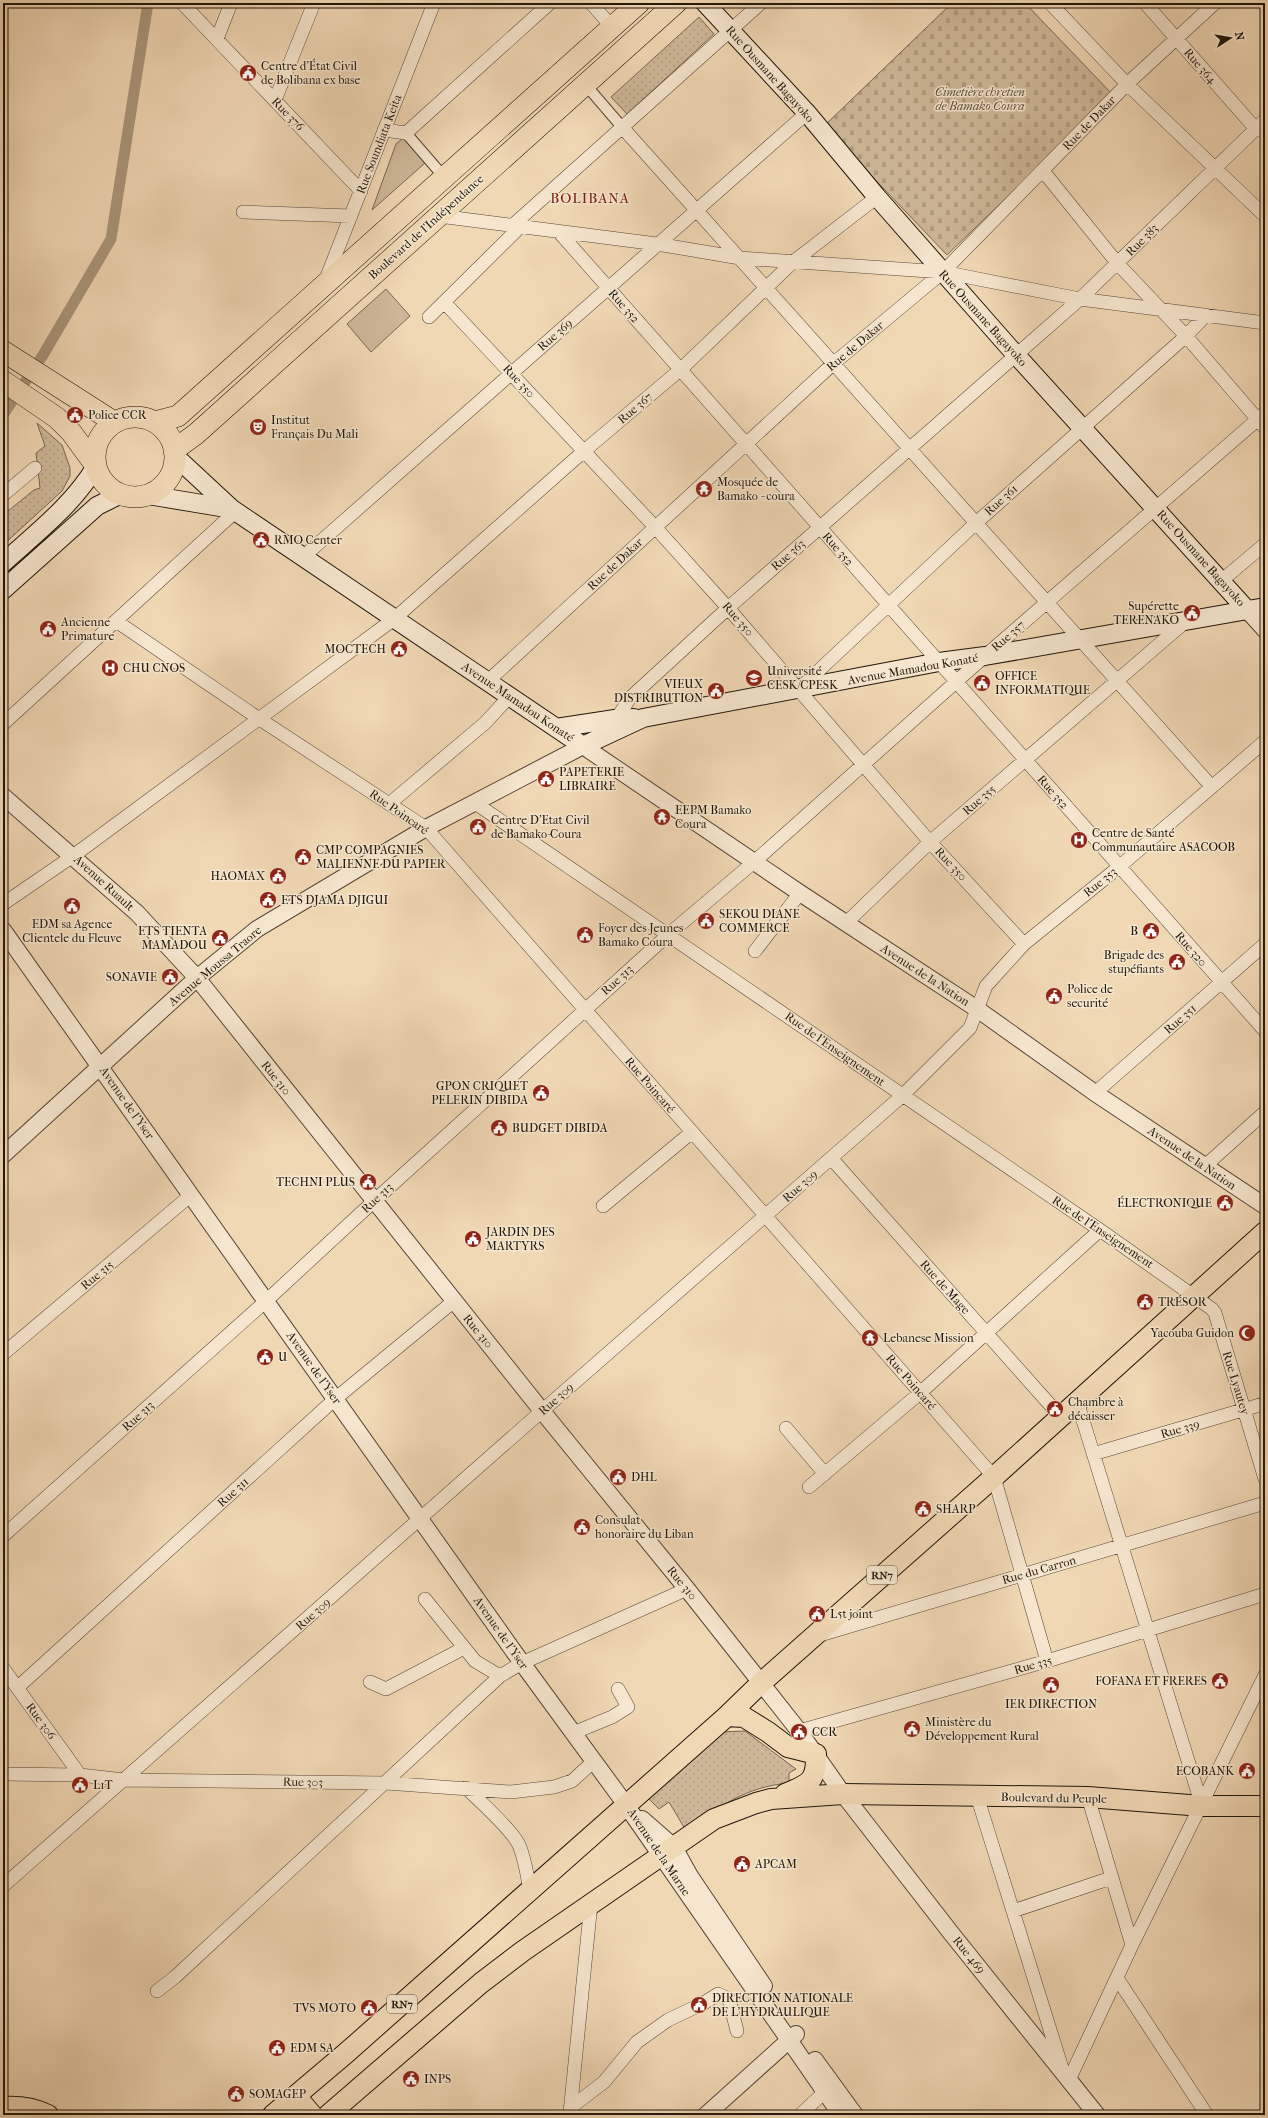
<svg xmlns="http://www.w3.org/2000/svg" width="1268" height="2118" font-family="'IM FELL French Canon',serif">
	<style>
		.cemetery { fill: url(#cemetery-stones); stroke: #766651 }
		.park { fill: url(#park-dots); stroke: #766651 }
		.garden { fill: #cdb798; stroke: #766651 }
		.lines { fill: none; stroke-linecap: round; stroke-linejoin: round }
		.canal { stroke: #aa967b; stroke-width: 11 }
		.pedestrian-casing { stroke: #544635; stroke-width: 12 }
		.minor-casing { stroke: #544635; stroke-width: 14 }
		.tertiary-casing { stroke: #544635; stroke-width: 18 }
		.secondary-casing { stroke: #1f160a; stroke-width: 20 }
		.primary-casing { stroke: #1f160a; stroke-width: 22 }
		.trunk-casing { stroke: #1f160a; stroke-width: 22 }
		.pedestrian { stroke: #f6e6cf; stroke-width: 10 }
		.minor { stroke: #f6e6cf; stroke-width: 13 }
		.tertiary { stroke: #f6e6cf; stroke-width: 16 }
		.secondary { stroke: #f6e6cf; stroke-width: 18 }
		.primary { stroke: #f1d8b5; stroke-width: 20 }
		.trunk { stroke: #f1d8b5; stroke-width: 21 }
		.labels { text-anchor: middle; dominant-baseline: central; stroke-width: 3; stroke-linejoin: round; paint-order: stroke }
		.shield { fill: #f6e6cf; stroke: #605445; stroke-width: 1 }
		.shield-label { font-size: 11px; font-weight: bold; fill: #1f160a }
		.poi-label { font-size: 12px; fill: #1f160a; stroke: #f6e6cf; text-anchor: start }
		.street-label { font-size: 12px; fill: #1f160a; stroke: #f6e6cf }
		.park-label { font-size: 12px; font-style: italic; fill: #5c4e3c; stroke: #f6e6cf }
		.quarter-label { font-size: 14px; letter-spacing: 1px; fill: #7a1f14; stroke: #f6e6cf }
	</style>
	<defs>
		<pattern id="cemetery-stones" width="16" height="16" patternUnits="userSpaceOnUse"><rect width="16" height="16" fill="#cdb798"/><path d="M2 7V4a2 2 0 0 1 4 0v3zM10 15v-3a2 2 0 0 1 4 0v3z" fill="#b09d82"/></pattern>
		<pattern id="park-dots" width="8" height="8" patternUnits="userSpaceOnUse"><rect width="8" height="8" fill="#cdb798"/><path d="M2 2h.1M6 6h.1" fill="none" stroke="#b09d82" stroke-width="1.8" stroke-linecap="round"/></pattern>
	</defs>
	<rect width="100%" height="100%" fill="#f1d8b5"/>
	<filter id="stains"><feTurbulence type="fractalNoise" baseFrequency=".005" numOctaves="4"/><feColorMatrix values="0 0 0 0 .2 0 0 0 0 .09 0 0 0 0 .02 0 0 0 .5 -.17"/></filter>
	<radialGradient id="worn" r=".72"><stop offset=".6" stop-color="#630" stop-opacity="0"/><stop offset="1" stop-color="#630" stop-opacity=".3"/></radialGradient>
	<!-- cemetery -->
	<path class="cemetery" d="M952 3H1025L1113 95 947 255 824 126Z"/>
	<!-- park -->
	<path class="park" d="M699 17 714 34 627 114 611 97Z
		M37 423 62 445 70 468V476L62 491 3 545V515L34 490 40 488 36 453 45 446Z
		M745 1731 796 1769 789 1773V1783C745 1787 722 1806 685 1829L669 1802 659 1809 648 1798 721 1732Z"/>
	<!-- garden -->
	<path class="garden" d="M403 138 425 163 372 210 396 144Z
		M386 289 410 316 371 352 347 324Z"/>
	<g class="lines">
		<!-- canal -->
		<path class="canal" d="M3 415 43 355 111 239 148 3"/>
		<!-- pedestrian casing -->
		<g class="pedestrian-casing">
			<path id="pedestrian" d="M585 84 622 127
				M406 133 444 177"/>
		</g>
		<!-- minor casing -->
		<g class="minor-casing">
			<path id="minor" d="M182 3 361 191
				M591 3 612 27
				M1050 3 1127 84 1265 216
				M1145 3 1255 128 1263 130
				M217 39 231 3
				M275 100 314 3
				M622 127 1212 787
				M384 130 406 133 550 3
				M1043 171 1118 264 1186 336 1265 428
				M243 212 351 216
				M439 216 657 244 740 258 943 272 1080 299 1265 323
				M513 225 761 3
				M558 231 1265 1031
				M326 279 434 3
				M444 302 655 527 728 608 930 842 1024 944
				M429 317 521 226
				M3 495 35 468
				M303 557 807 113
				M1221 581 1265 544
				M116 621 258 718 426 828 994 1477 1047 1661
				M487 682 834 363 943 272 1127 84 1215 3
				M799 689 976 523 1186 336 1206 315
				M3 724 236 511
				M613 724 630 698 728 608 1080 299 1265 120
				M475 803 1100 1230 1212 1309 1215 1313 1265 1479
				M389 804 485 723 510 696
				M3 904 73 856 394 619 584 451 680 370 793 262 877 197
				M846 923 930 842 1185 622
				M755 951 800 893
				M1095 1093 1265 944
				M831 1158 1060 1416
				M1205 1166 1265 1112
				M603 1206 692 1132
				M3 1354 191 1195
				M1077 1401 1202 1806
				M786 1428 825 1474
				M1093 1454 1263 1404 1265 1402
				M809 1487 920 1393 1100 1230
				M3 1536 266 1301 374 1201 669 934 754 862 985 656 1265 413
				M425 1599 475 1661 500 1676
				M820 1635 1265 1503
				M3 1668 80 1775
				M370 1682 386 1689 464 1648
				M17 1688 335 1399 454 1301
				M799 1731 1047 1661 1265 1594
				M573 1733 612 1717 628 1707 618 1689
				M3 1774 80 1775 124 1780 386 1783 511 1792 554 1787 572 1781 594 1761
				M466 1788C481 1802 508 1826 518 1843 525 1857 527 1875 530 1891
				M977 1796 1062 2068
				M1088 1797 1132 1945
				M3 1886 542 1411 902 1096 970 1028 986 986 1024 944 1119 867 1265 741
				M1013 1911 1111 1878
				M1117 1978 1207 2115
				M157 1991 175 1977 500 1676 522 1663 687 1589
				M1069 2080 1132 1945 1265 1675
				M570 2108 604 2082 637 2042 668 2020 704 2003 718 1994 729 1999 737 2031
				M570 2113 591 1903
				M800 2115 832 2085"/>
		</g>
		<!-- tertiary casing -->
		<g class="tertiary-casing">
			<path id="tertiary" d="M1247 610 1265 630
				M3 796 137 913 197 978 542 1411 687 1589 799 1731 843 1794 951 1933 1097 2115
				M3 930 522 1663 626 1805 841 2115
				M3 1155 197 978 257 929 426 828 583 746 800 893 977 1009 1095 1093 1265 1206
				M642 1819 674 1847 690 1876 764 1986
				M815 2060 855 2115
				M706 2115 796 2034"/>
		</g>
		<!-- secondary casing -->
		<g class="secondary-casing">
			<path id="secondary" d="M705 3 807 113 877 197 1008 346 1247 610
				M176 457 232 509 583 746 643 718 939 662 985 656 1265 607
				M148 495 232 509
				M3 563C36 533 73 505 96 466
				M3 590 97 506 119 495
				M556 728 615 719 634 718"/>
		</g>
		<!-- primary casing -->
		<g class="primary-casing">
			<path id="primary" d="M727 1716 744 1717 768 1732 788 1747 816 1754C817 1782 809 1784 785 1794
				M296 2096 312 2115
				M3 2107C19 2106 34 2108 48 2115
				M273 2115 345 2054 727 1716 761 1683 994 1477 1265 1232
				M328 2115 481 1983 523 1951 714 1819 756 1803 771 1799 843 1794 1088 1797 1202 1806H1265"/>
		</g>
		<!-- trunk casing -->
		<g class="trunk-casing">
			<path id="trunk" d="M3 351 114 422
				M3 381 57 418 71 432 96 466
				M95 457a40 40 0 1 1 80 0a40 40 0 1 1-80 0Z
				M155 422 178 416 639 3
				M174 450 196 434 676 3"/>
		</g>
		<!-- pedestrian -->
		<use href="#pedestrian" class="pedestrian"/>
		<!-- minor -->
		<use href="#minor" class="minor"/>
		<!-- tertiary -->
		<use href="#tertiary" class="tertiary"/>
		<!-- secondary -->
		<use href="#secondary" class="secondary"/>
		<!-- primary -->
		<use href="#primary" class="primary"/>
		<!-- trunk -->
		<use href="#trunk" class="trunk"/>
	</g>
	<!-- icons -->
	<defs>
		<g id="civic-disc" transform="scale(0.9)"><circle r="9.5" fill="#8f2418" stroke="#f6e6cf"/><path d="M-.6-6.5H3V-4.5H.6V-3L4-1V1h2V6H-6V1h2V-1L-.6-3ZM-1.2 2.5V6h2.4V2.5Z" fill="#fff"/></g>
		<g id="theatre-disc" transform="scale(0.9)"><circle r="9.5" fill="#8f2418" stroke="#f6e6cf"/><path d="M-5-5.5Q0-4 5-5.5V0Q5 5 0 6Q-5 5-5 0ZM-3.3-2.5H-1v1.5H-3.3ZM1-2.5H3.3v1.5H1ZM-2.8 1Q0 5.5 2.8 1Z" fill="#fff"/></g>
		<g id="temple-disc" transform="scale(0.9)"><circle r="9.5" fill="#8f2418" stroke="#f6e6cf"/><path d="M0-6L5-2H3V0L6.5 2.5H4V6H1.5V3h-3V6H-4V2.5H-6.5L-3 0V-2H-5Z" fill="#fff"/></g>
		<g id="hospital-disc" transform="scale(0.9)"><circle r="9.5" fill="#8f2418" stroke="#f6e6cf"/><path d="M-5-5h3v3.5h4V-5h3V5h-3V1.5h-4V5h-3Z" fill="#fff"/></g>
		<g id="university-disc" transform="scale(0.9)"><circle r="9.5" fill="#8f2418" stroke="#f6e6cf"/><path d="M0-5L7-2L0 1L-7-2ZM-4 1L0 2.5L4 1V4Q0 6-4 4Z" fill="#fff"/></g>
		<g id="mosque-disc" transform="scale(0.9)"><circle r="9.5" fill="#8f2418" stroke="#f6e6cf"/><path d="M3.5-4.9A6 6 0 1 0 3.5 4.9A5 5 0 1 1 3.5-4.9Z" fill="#fff"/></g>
	</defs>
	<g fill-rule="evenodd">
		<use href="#civic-disc" x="248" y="73"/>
		<use href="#civic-disc" x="75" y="415"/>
		<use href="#theatre-disc" x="258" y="427"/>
		<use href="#temple-disc" x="704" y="489"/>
		<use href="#civic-disc" x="261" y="540"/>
		<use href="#civic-disc" x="1192" y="613"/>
		<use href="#civic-disc" x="48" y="629"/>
		<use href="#civic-disc" x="399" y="649"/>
		<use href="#hospital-disc" x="110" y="668"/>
		<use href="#university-disc" x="754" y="678"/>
		<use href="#civic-disc" x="982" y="683"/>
		<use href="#civic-disc" x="716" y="691"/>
		<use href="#civic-disc" x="546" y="779"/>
		<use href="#temple-disc" x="662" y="817"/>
		<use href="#civic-disc" x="478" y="827"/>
		<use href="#hospital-disc" x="1079" y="840"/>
		<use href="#civic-disc" x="303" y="857"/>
		<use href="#civic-disc" x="278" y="876"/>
		<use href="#civic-disc" x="268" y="900"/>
		<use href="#civic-disc" x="72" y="906"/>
		<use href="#civic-disc" x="706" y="921"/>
		<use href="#civic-disc" x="1151" y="931"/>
		<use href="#civic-disc" x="585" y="935"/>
		<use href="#civic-disc" x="220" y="938"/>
		<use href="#civic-disc" x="1177" y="962"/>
		<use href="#civic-disc" x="170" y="977"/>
		<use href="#civic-disc" x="1054" y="996"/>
		<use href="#civic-disc" x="541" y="1093"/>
		<use href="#civic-disc" x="499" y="1128"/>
		<use href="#civic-disc" x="368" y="1182"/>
		<use href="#civic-disc" x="1225" y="1203"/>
		<use href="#civic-disc" x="473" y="1239"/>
		<use href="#civic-disc" x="1145" y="1302"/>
		<use href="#mosque-disc" x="1247" y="1333"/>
		<use href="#temple-disc" x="870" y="1338"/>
		<use href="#civic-disc" x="265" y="1357"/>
		<use href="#civic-disc" x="1055" y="1409"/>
		<use href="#civic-disc" x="618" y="1477"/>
		<use href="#civic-disc" x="923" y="1509"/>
		<use href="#civic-disc" x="582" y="1527"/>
		<use href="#civic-disc" x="817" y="1614"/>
		<use href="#civic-disc" x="1220" y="1681"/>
		<use href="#civic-disc" x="1051" y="1685"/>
		<use href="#civic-disc" x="912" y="1729"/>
		<use href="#civic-disc" x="799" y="1732"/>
		<use href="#civic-disc" x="1247" y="1771"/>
		<use href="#civic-disc" x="80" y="1785"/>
		<use href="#civic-disc" x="742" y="1864"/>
		<use href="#civic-disc" x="699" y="2005"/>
		<use href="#civic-disc" x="369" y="2008"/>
		<use href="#civic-disc" x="277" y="2048"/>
		<use href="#civic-disc" x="411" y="2079"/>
		<use href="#civic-disc" x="236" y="2094"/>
	</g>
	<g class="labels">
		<!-- shield labels -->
		<g class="shield">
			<rect x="867" y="1566" width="30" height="18" rx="3"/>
			<rect x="387" y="1995" width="30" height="18" rx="3"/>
		</g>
		<g class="shield-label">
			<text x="882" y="1575">RN7</text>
			<text x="402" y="2004">RN7</text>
		</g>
		<!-- poi labels -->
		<g class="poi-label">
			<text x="261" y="66">Centre d'État Civil<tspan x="261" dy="14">de Bolibana ex base</tspan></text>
			<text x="88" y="415">Police CCR</text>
			<text x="271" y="420">Institut<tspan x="271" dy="14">Français Du Mali</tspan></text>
			<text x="717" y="482">Mosquée de<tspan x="717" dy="14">Bamako - coura</tspan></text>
			<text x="274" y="540">RMO Center</text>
			<text x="1179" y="606" text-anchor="end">Supérette<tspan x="1179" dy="14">TERENAKO</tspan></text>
			<text x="61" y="622">Ancienne<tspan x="61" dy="14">Primature</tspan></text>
			<text x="386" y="649" text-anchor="end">MOCTECH</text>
			<text x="123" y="668">CHU CNOS</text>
			<text x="767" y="671">Université<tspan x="767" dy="14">CESK/CPESK</tspan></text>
			<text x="995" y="676">OFFICE<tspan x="995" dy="14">INFORMATIQUE</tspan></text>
			<text x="703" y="684" text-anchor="end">VIEUX<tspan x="703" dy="14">DISTRIBUTION</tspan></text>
			<text x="559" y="772">PAPETERIE<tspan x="559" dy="14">LIBRAIRE</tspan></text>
			<text x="675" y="810">EEPM Bamako<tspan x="675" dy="14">Coura</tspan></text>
			<text x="491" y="820">Centre D'Etat Civil<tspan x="491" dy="14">de Bamako-Coura</tspan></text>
			<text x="1092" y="833">Centre de Santé<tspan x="1092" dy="14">Communautaire ASACOOB</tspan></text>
			<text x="316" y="850">CMP COMPAGNIES<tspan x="316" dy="14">MALIENNE DU PAPIER</tspan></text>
			<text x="265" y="876" text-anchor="end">HAOMAX</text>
			<text x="281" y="900">ETS DJAMA DJIGUI</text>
			<text x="719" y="914">SEKOU DIANE<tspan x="719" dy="14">COMMERCE</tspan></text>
			<text x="72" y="924" text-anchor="middle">EDM sa Agence<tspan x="72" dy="14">Clientele du Fleuve</tspan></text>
			<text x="598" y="928">Foyer des Jeunes<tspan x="598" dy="14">Bamako Coura</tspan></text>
			<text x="207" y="931" text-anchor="end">ETS TIENTA<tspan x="207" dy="14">MAMADOU</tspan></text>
			<text x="1138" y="931" text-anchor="end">B</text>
			<text x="1164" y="955" text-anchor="end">Brigade des<tspan x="1164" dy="14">stupéfiants</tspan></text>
			<text x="157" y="977" text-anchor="end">SONAVIE</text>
			<text x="1067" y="989">Police de<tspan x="1067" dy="14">securité</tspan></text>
			<text x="528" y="1086" text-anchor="end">GPON CRIQUET<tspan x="528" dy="14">PELERIN DIBIDA</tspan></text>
			<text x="512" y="1128">BUDGET DIBIDA</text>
			<text x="355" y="1182" text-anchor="end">TECHNI PLUS</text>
			<text x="1212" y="1203" text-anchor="end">ÉLECTRONIQUE</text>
			<text x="486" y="1232">JARDIN DES<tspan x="486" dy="14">MARTYRS</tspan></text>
			<text x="1158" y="1302">TRÉSOR</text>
			<text x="1234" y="1333" text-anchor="end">Yacouba Guidon</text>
			<text x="883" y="1338">Lebanese Mission</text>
			<text x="278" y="1357">U</text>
			<text x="1068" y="1402">Chambre à<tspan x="1068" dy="14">décaisser</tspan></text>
			<text x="631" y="1477">DHL</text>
			<text x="936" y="1509">SHARP</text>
			<text x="595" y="1520">Consulat<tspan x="595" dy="14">honoraire du Liban</tspan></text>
			<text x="830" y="1614">L5t joint</text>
			<text x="1207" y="1681" text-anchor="end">FOFANA ET FRERES</text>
			<text x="1051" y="1704" text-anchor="middle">IER DIRECTION</text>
			<text x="925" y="1722">Ministère du<tspan x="925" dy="14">Développement Rural</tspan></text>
			<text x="812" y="1732">CCR</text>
			<text x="1234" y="1771" text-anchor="end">ECOBANK</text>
			<text x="93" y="1785">L1T</text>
			<text x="755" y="1864">APCAM</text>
			<text x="712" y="1998">DIRECTION NATIONALE<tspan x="712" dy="14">DE L'HYDRAULIQUE</tspan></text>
			<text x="356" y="2008" text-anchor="end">TVS MOTO</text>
			<text x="290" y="2048">EDM SA</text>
			<text x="424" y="2079">INPS</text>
			<text x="249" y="2094">SOMAGEP</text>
		</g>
		<!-- street labels -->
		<g class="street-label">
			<text transform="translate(1200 66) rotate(49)">Rue 364</text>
			<text transform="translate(770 74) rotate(48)">Rue Ousmane Bagayoko</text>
			<text transform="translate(288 114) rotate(46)">Rue 376</text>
			<text transform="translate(1089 123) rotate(-46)">Rue de Dakar</text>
			<text transform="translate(379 144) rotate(-69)">Rue Soundiata Keita</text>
			<text transform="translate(426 227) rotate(-42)">Boulevard de l'Indépendance</text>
			<text transform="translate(1142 240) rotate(-45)">Rue 383</text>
			<text transform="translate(624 306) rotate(49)">Rue 352</text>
			<text transform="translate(983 318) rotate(48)">Rue Ousmane Bagayoko</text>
			<text transform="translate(555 335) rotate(-41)">Rue 369</text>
			<text transform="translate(855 346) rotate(-40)">Rue de Dakar</text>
			<text transform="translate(519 381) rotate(47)">Rue 350</text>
			<text transform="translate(635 408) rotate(-40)">Rue 367</text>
			<text transform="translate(1001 500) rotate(-42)">Rue 361</text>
			<text transform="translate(838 549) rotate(49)">Rue 352</text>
			<text transform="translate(788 555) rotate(-41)">Rue 363</text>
			<text transform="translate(1201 558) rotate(48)">Rue Ousmane Bagayoko</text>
			<text transform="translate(615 564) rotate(-43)">Rue de Dakar</text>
			<text transform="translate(738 619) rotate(49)">Rue 350</text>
			<text transform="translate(1008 636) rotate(-41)">Rue 357</text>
			<text transform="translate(913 669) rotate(-10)">Avenue Mamadou Konaté</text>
			<text transform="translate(518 702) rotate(34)">Avenue Mamadou Konaté</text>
			<text transform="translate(1053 792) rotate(49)">Rue 352</text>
			<text transform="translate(979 800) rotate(-41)">Rue 355</text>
			<text transform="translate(399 812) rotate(35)">Rue Poincaré</text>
			<text transform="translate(951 864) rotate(47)">Rue 350</text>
			<text transform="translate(1100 882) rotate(-39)">Rue 353</text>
			<text transform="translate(104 883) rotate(42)">Avenue Ruault</text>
			<text transform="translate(1191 949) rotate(49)">Rue 320</text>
			<text transform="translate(215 966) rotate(-40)">Avenue Moussa Traore</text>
			<text transform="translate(925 975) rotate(33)">Avenue de la Nation</text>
			<text transform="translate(617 980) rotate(-42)">Rue 313</text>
			<text transform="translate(1180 1019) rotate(-41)">Rue 351</text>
			<text transform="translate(835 1049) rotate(35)">Rue de l'Enseignement</text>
			<text transform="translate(276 1078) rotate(52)">Rue 310</text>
			<text transform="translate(650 1085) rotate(49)">Rue Poincaré</text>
			<text transform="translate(127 1103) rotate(55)">Avenue de l'Yser</text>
			<text transform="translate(1192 1158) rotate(34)">Avenue de la Nation</text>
			<text transform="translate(800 1186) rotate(-41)">Rue 309</text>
			<text transform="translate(377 1198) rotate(-43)">Rue 313</text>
			<text transform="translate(1103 1232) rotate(34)">Rue de l'Enseignement</text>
			<text transform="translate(97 1275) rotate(-40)">Rue 315</text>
			<text transform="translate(945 1287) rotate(48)">Rue de Mage</text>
			<text transform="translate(478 1331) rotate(51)">Rue 310</text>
			<text transform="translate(314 1368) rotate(55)">Avenue de l'Yser</text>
			<text transform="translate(911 1382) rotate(49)">Rue Poincaré</text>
			<text transform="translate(1236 1383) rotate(73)">Rue Lyautey</text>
			<text transform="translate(556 1399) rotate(-41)">Rue 309</text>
			<text transform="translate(138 1416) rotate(-42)">Rue 313</text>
			<text transform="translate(1180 1429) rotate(-16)">Rue 339</text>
			<text transform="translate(233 1492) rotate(-42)">Rue 311</text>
			<text transform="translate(1039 1570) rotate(-16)">Rue du Carron</text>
			<text transform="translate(682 1583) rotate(51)">Rue 310</text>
			<text transform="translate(313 1614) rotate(-41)">Rue 309</text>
			<text transform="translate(501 1633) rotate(55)">Avenue de l'Yser</text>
			<text transform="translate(1033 1665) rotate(-16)">Rue 335</text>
			<text transform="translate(41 1721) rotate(54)">Rue 306</text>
			<text transform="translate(303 1782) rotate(1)">Rue 303</text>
			<text transform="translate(1054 1798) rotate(1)">Boulevard du Peuple</text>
			<text transform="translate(659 1852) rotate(56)">Avenue de la Marne</text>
			<text transform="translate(969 1955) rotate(51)">Rue 469</text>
		</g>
		<!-- park labels -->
		<g class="park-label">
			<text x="980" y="92">Cimetière chretien<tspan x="980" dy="14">de Bamako Coura</tspan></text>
		</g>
		<!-- quarter labels -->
		<g class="quarter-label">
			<text x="590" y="198">BOLIBANA</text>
		</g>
	</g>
	<!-- margin -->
	<rect width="1268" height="2118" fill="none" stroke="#f1d8b5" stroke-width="16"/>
	<rect x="4" y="4" width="1260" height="2110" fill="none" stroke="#1f160a" stroke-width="2"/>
	<rect x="8" y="8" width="1252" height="2102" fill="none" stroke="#1f160a"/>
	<!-- north arrow -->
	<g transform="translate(1230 38) rotate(78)" stroke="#f6e6cf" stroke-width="3" paint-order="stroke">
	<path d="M0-3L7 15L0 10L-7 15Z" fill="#1f160a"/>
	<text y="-6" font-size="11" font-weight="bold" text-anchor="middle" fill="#1f160a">N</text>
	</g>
	<rect width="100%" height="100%" filter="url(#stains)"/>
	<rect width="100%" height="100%" fill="url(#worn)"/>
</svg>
